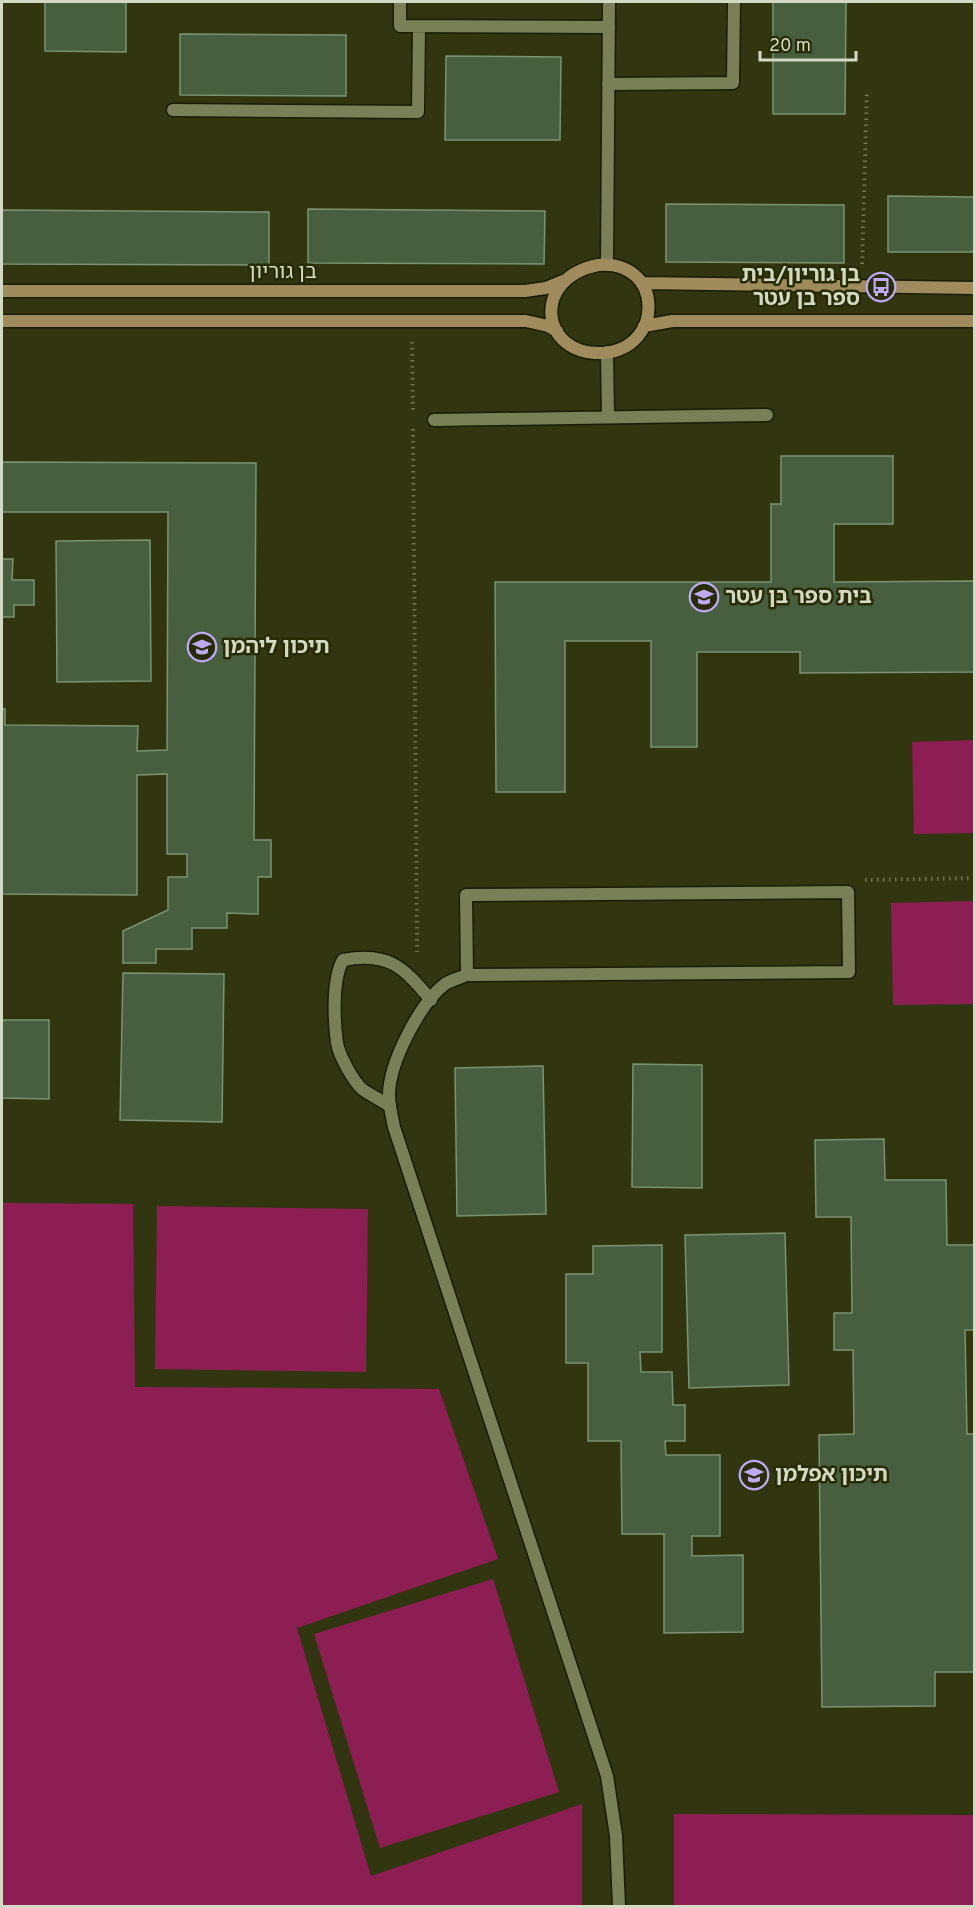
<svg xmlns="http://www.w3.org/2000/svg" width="976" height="1908" font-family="Overpass,'Noto Sans Hebrew',sans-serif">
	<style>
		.green { fill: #8c1e53 }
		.building { fill: #485f3f; stroke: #7b9370; stroke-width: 1.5 }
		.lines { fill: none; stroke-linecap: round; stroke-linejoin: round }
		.lane-casing { stroke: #191d02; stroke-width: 15 }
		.street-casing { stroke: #191d02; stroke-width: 15 }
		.secondary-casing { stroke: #191d02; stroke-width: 15 }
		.path { stroke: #6e7353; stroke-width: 4; stroke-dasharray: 1.5 4.5; stroke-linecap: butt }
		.lane { stroke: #798058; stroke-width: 12 }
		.street { stroke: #798058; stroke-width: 12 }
		.secondary { stroke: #9f8b5c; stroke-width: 12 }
		.labels { text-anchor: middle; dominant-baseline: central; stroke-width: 5; stroke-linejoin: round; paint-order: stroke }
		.street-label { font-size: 21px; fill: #d4d9c3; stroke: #272c05 }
		.poi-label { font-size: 21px; font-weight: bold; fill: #d4d9c3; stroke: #272c05; text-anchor: start }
	</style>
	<rect width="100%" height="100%" fill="#313610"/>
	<!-- green -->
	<path class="green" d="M974 740V833L914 834 912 742Z
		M974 901V1004L893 1005 891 903Z
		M2 1203 133 1204 135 1387 439 1389 498 1559 297 1628 371 1876 582 1804V1906H2Z
		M157 1206 368 1209 366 1372 155 1369Z
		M493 1579 559 1792 380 1848 314 1634Z
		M674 1814 974 1815V1906H674Z"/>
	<!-- building -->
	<path class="building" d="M45 2H126V52L45 51Z
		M773 2H846L845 114H773Z
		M180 34 346 35V96L180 95Z
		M446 56 561 57 560 140H445Z
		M888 196 974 197V252H888Z
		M666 204 844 205V263L666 262Z
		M308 209 545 211 544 264 308 263Z
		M2 210 269 212V265L2 264Z
		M781 456H893V524H834V582L974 581V672L800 673V652H697V747H651V641H565V792H496L495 582H771V504H781Z
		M2 462 256 463 254 840H271V877H258V914L227 913V928H192V949H156V963H123V931L168 910V877H187V854H167V774L137 775V895L2 894V709H5V725L138 726 137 751 167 750 168 512H2Z
		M150 540 151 681 57 682 56 541Z
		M2 559H13L12 580H34V605H14V617H2Z
		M123 973 224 974 222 1122 120 1120Z
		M2 1020H49V1099L2 1098Z
		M633 1064 702 1065V1188L632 1187Z
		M543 1066 546 1214 457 1216 455 1068Z
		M884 1139 885 1180H946L947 1245H974V1330H965L967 1434H974V1672H935V1706L822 1707 819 1435 854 1434 853 1350H834V1313H852L851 1217H816L815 1140Z
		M785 1233 789 1385 689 1388 685 1235Z
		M662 1245V1352H640L641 1372H672L673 1405H685V1441H665L666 1455H720V1536H692V1556L743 1555V1632L664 1633V1534H622L621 1441H588V1363H566V1274H593V1246Z"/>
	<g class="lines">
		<!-- lane casing -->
		<g class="lane-casing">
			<path id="lane" d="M607 352 608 417
				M434 420 767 415
				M848 892 849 972 467 975 466 895Z
				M390 1106C381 1100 370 1095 362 1089 353 1081 339 1055 337 1043 334 1021 332 979 343 960 389 951 404 968 431 1000"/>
		</g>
		<!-- street casing -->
		<g class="street-casing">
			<path id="street" d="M400 2V26L609 27
				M608 84 733 83 734 2
				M173 110 418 112 419 27
				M607 264 609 2
				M467 975C460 978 451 980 445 984 420 1003 389 1063 389 1095 389 1105 392 1117 394 1127L607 1776 616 1836 619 1906"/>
		</g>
		<!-- secondary casing -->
		<g class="secondary-casing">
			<path id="secondary" d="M598 265C664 259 665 349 603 353 539 356 531 278 598 265Z
				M642 283 974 288
				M2 291H525L546 288 563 281
				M2 321H526L548 326 557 331
				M644 326 672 321H974"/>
		</g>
		<!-- path -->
		<path class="path" d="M862 264 867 90
			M412 342 413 412
			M413 429 417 952
			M865 880 974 878"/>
		<!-- lane -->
		<use href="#lane" class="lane"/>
		<!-- street -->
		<use href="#street" class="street"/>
		<!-- secondary -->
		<use href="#secondary" class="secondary"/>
	</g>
	<!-- icons -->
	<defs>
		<g id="bus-ring" transform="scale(1.5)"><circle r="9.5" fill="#272c05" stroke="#bea9f5" stroke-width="1.5"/><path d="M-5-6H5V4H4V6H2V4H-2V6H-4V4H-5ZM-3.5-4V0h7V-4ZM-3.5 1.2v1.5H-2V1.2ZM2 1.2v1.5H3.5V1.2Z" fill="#bea9f5"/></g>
		<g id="school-ring" transform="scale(1.5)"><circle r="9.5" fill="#272c05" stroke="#bea9f5" stroke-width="1.5"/><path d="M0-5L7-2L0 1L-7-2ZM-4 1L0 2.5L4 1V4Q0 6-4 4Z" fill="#bea9f5"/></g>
	</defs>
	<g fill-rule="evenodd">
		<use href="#bus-ring" x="881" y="287"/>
		<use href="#school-ring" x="704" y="597"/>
		<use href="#school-ring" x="202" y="647"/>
		<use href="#school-ring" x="754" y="1475"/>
	</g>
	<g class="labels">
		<!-- street labels -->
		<g class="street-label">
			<text x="283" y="272">בן גוריון</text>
		</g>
		<!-- poi labels -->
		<g class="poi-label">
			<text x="860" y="275" text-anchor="end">בן גוריון/בית<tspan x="860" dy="24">ספר בן עטר</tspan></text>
			<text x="725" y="597">בית ספר בן עטר</text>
			<text x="223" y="647">תיכון ליהמן</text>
			<text x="775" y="1475">תיכון אפלמן</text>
		</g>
	</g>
	<!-- border -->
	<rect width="976" height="1908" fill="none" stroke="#d4d9c3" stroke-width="6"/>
	<!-- scale -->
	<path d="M760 51v9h96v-9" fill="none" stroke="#d4d9c3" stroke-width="3"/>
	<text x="769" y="51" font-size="18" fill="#d4d9c3" stroke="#272c05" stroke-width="4.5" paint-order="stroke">20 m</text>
</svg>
